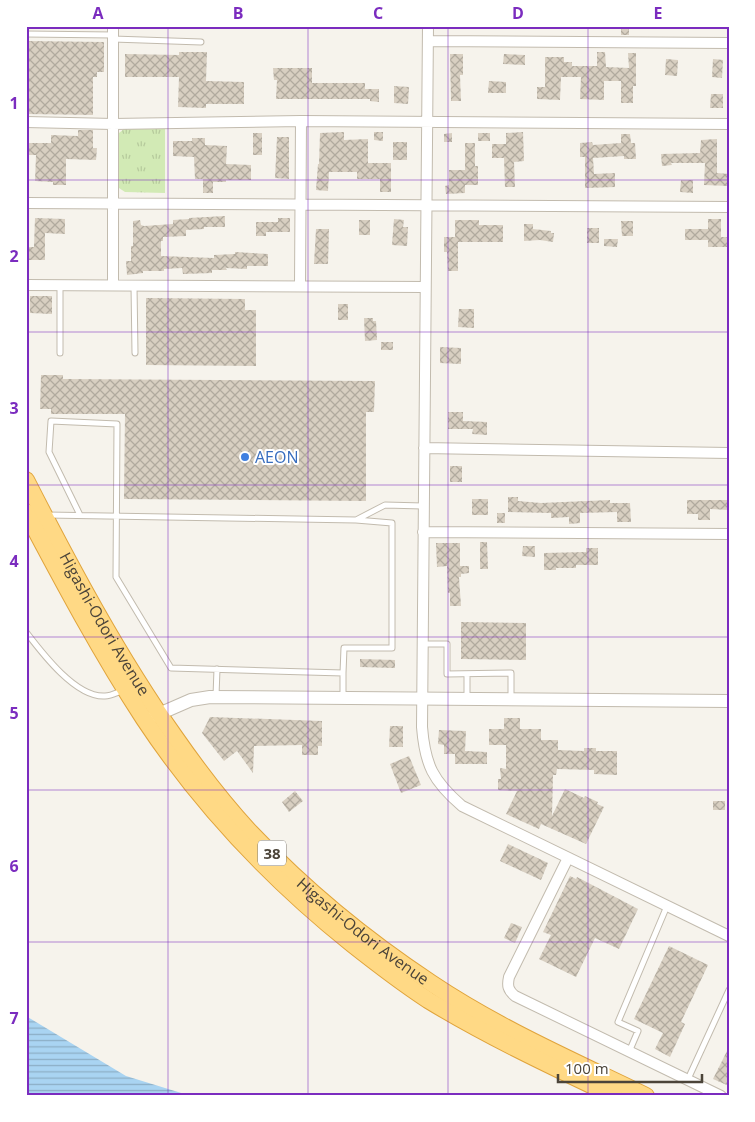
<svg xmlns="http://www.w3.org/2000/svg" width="755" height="1122" font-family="'Open Sans',sans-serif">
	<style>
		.grass { fill: url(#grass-tufts) }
		.water { fill: url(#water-rules) }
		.building { fill: url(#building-cross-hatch) }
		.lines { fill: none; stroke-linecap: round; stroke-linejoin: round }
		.service-casing { stroke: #c2bbae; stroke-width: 7 }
		.minor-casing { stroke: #c2bbae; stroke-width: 12 }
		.tertiary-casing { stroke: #c2bbae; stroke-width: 14 }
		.trunk-casing { stroke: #e0a43c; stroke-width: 18 }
		.service { stroke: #fff; stroke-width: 5 }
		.minor { stroke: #fff; stroke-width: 10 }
		.tertiary { stroke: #fff; stroke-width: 12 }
		.trunk { stroke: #ffd985; stroke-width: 16 }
		.grid { fill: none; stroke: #7b2cbf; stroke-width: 1; stroke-opacity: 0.55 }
		.shop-dot { fill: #3f7fe0; stroke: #fff; stroke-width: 2 }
		.labels { text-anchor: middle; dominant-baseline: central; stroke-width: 4; stroke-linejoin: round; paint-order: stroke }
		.shield { fill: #fff; stroke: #817c74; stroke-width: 1 }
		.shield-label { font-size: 15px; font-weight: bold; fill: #4b4439 }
		.shop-label { font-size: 16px; fill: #366cbe; stroke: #fff; text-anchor: start }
		.street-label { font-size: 16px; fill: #4b4439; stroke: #fff }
		.neatline { fill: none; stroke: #7b2cbf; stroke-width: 2 }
		.grid-label { font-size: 16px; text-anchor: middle; font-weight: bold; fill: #7b2cbf }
	</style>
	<defs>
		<pattern id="grass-tufts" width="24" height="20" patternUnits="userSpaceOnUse" patternTransform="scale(1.25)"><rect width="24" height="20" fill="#d2eab5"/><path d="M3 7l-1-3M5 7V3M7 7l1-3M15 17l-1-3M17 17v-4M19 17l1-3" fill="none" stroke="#b6ca9c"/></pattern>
		<pattern id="water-rules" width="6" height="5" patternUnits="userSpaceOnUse" patternTransform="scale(1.25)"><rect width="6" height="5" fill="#a9d4f2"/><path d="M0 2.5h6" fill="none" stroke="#8caec5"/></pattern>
		<pattern id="building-cross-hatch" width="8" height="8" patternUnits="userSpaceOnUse" patternTransform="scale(1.25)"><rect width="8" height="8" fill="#d8cfc1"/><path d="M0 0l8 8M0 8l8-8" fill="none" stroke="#b1aa9e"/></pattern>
	</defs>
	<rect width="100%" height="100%" fill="#f6f3ec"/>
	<!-- grass -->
	<path class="grass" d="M124 129H165V193L125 192 119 188V133Z"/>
	<!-- water -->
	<path class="water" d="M26 1016 126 1076 191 1096H26Z"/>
	<!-- building -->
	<path class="building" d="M621 27H629V35H621Z
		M26 41 104 42V72H97V77H93V115L26 114Z
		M179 52H207L206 81 244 82V104H206V108L178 107 179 77H125V54L179 55Z
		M597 52H605L606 67 629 68 628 53H636V86H633V103H621V81H604V100L580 99 581 77H561L560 100 537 99V87H545V57H564V62H572V66H597Z
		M450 54H463V75H460L461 101H451Z
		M504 54 525 55V65L503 64Z
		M666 59 678 60 677 76 665 75Z
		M713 59 723 60 722 78 712 77Z
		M273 68H312V83H365V89H379V102L370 101V99H276L277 80H274Z
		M489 81 506 82V93H488Z
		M394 86 409 87 408 104 394 103Z
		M711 94H723V108H710Z
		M78 130H93V148H97L96 160 66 159V185H53V182L35 181 36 155H26V143H51V135L78 136Z
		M344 132V140L368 139V163H391V192H380V179H357V172H329L328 191 316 190 318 164H319L320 133Z
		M374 132H383V141L374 140Z
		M523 132 524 161 514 162 515 187H505L504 158H492V144H506V133Z
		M253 133H262V155H253Z
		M452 133V142H444V134Z
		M478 133H490V141H478Z
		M621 134H630L631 143H635L636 159H624V156L593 158 594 174 615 173V187L585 188V157H580V143L592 142 593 145 621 143Z
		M277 137H289V179L275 178Z
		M192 138H205V145L227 146 226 164 251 165V180H226V182H213V193H203V179H195L194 157 173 156V141H192Z
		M717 139V173L729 174V186L704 185 705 163H671L672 165 662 166 661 154 700 153 701 140Z
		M393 142H407V160H393Z
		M465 143H475V166H478V185H465V193L446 194 445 186 449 185V170H465Z
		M681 180H693V193L680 192Z
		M225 216V227H204V229L186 230V236L163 237V241H161V256L214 258V255L235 254V252L268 254V266H247V269L226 268 227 270H212V273L183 274 182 268 164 269V271H143V273L127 275 126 261H131V246H133V221L140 220 141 225 144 226 173 224V220L189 219V218Z
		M35 218 65 219V234L45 233V260H26V247H34Z
		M278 218H290V232H266V236H256V222H278Z
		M394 219 404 220 403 227H408L407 246 392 245Z
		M708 219H721V237H729V247H708V240H685V229H708Z
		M359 220H370V235H359Z
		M455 220H479V225H503V242H458V271H448L447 252H444V237H455Z
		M621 221H633V236H622Z
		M524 224H533V229L551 231V233H554L553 242 540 240 524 241Z
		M587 228H599V243H587Z
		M316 229H329L328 264H314Z
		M604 239H618L617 247 604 246Z
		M30 296H52V314L30 313Z
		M146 298 245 299V310H256V366L146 365Z
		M338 304H348V320H338Z
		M459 309H474V328L458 327Z
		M364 318H373V321H376L377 340 365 341Z
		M381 342H393V350H381Z
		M440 347 461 348V364L440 363Z
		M41 375H63V379L375 381 374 412H366V501L124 499 125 414H51V409H40Z
		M448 412H463V421L487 422V435L472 434 473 429H448Z
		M450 466H462V482H450Z
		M508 497H518V501L541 503 610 500V503H630L631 522H617V512L580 513V523L569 524V517L551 518V513L508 512Z
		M472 499H488V515H472Z
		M687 500H729V510L710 509V520H698V514H687Z
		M497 513H505V523H497Z
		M480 542H487L488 569H480Z
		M436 543H460V566H469V573L461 574V577H459L461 606H450V593H448L447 566 437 567Z
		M523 546H535V557L522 556Z
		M586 548H598V565H576V568H556V570H544V553L586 552Z
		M461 622 526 623V660L461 659Z
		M360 659 395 660V668L360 667Z
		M210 717 322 721V746H318V755H302V745L254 746 253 773 237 751 224 761 202 733Z
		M504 718H520V729H541V740H558V750L584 751V748H596V751H617V775L594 774V770L557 769 556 775H553L552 816 565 789 584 798 585 796 598 802 597 804 604 807 586 844 541 824 539 829 506 814 517 791 498 790V779H501L500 768 506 769V745H489V729H504Z
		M390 726H403V747H389Z
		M439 730 466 731 465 751 487 752V764H455V754H444V745L438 744Z
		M409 756 421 785 401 793 390 764Z
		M295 791 303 801 289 812 282 802Z
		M713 801H725V810H713Z
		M508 844 548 863 541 880 500 861Z
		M570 876 576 879 577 877 638 909 619 949 595 938 576 977 539 959 551 935 543 932Z
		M511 923 522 927 515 943 504 938Z
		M669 946 708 965 681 1022 685 1024 670 1057 655 1049 663 1033 634 1019Z
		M729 1047V1086L713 1079Z"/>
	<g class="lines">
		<!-- service casing -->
		<g class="service-casing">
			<path id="service" d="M26 34 113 35
				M113 39 201 42
				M134 286 135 353
				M60 353V286
				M47 515 356 520 385 505 423 506
				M80 515 49 452 51 421 117 424 116 577 171 668 343 673V698
				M26 632C42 653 76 698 105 696 111 696 118 692 124 690
				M423 644H447V674L511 673V698
				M343 673 344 648H392V523L356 520
				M467 674V698
				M216 696 217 669
				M629 1052 638 1031 618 1022 667 906
				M688 1079 729 990"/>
		</g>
		<!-- minor casing -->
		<g class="minor-casing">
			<path id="minor" d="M113 26V285
				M428 26 422 727C425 765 433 781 462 806L729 936
				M428 41 729 43
				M26 122 113 124 301 121 729 124
				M26 203 729 207
				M26 285 425 287
				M300 286 301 121
				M424 448 729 453
				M423 532 729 534
				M568 858 509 977C507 986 508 990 515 996L721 1096"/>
		</g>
		<!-- tertiary casing -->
		<g class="tertiary-casing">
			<path id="tertiary" d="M152 717 191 700 210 697 729 701"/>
		</g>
		<!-- trunk casing -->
		<g class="trunk-casing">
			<g id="trunk">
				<path id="s1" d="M26 480C71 568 118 656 175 737 198 770 223 803 251 833 304 889 366 940 431 983 498 1028 574 1061 646 1096"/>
				<path d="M26 512C63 582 101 653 144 719 201 805 272 880 352 944 376 963 402 983 428 1000 487 1036 551 1066 614 1096"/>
			</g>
		</g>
		<!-- service -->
		<use href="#service" class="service"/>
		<!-- minor -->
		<use href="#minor" class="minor"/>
		<!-- tertiary -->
		<use href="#tertiary" class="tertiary"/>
		<!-- trunk -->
		<use href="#trunk" class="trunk"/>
	</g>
	<!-- grid -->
	<path class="grid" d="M168 26V1096M308 26V1096M448 26V1096M588 26V1096M26 180H729M26 332H729M26 485H729M26 637H729M26 790H729M26 942H729"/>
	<!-- markers -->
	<circle class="shop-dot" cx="245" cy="457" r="5"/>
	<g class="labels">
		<!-- shield labels -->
		<rect class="shield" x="258" y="840.5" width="28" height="25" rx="4"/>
		<g class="shield-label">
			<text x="272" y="853">38</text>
		</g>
		<!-- shop labels -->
		<g class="shop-label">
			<text x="255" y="457">AEON</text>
		</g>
		<!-- street labels -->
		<g class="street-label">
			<text stroke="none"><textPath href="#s1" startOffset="164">Higashi-Odori Avenue</textPath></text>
			<text stroke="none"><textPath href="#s1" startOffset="569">Higashi-Odori Avenue</textPath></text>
		</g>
	</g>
	<!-- border -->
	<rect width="755" height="1122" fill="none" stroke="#ffffff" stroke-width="55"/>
	<!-- scale -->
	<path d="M558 1074v8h144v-8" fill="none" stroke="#4b4439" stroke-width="2.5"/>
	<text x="565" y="1074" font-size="15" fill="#4b4439" stroke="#ffffff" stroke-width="4" paint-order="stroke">100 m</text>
	<rect x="28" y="28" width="700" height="1066" class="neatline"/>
	<g class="grid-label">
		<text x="98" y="19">A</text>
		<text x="238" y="19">B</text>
		<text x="378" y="19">C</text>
		<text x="518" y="19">D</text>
		<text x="658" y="19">E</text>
		<text x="14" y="109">1</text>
		<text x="14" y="262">2</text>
		<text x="14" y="414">3</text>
		<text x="14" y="567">4</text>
		<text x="14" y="719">5</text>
		<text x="14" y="872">6</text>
		<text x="14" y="1024">7</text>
	</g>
</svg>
